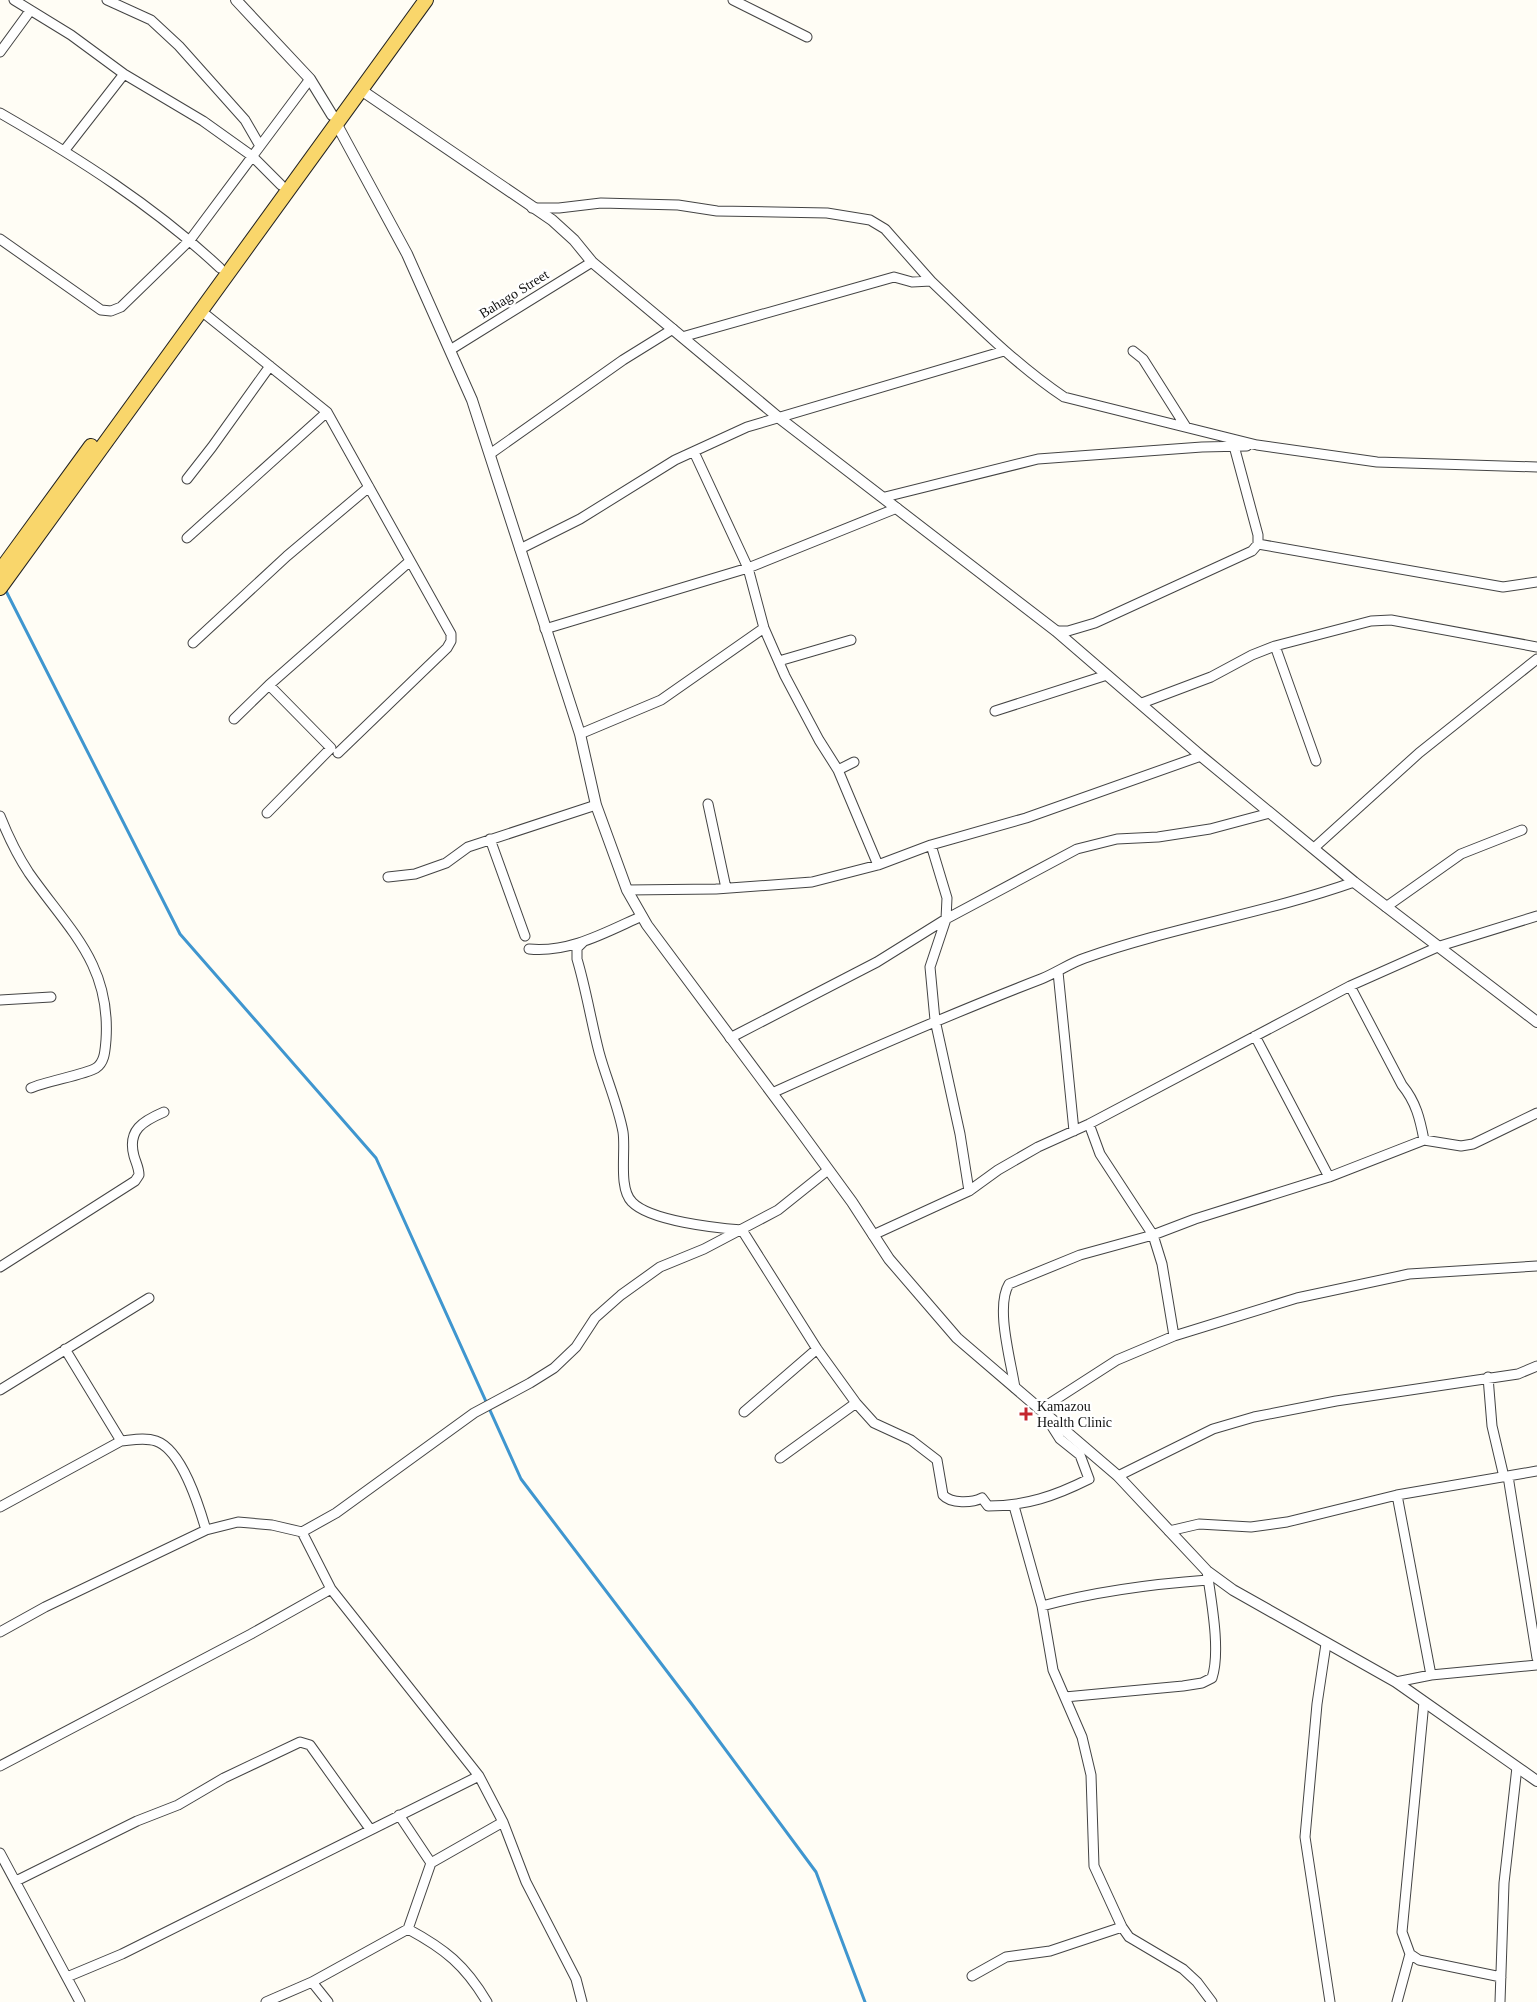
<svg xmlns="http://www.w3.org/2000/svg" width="1537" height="2002" font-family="Georgia,serif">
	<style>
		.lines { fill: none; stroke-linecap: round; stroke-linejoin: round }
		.stream { stroke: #3f96cf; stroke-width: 3 }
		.minor-casing { stroke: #444; stroke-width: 11 }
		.tertiary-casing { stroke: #444; stroke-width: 12 }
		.primary-casing { stroke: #222; stroke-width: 16 }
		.minor { stroke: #fff; stroke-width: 9 }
		.tertiary { stroke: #fff; stroke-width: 10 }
		.primary { stroke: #f9d66b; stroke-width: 14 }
		.poi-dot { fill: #c4262e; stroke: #fff; stroke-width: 2 }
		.labels { text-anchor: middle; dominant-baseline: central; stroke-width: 5; stroke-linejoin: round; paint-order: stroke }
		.street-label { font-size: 14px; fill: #111; stroke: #fff }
		.poi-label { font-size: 14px; fill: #111; stroke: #fff; text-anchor: start }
	</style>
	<rect width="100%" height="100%" fill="#fffdf5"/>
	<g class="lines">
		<!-- stream -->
		<path class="stream" d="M5 589 180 934 376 1158 521 1479 691 1703 816 1872 865 2002"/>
		<!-- minor casing -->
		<g class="minor-casing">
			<path id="minor" d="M14 0 71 35 124 74 203 121 252 156 281 185
				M107 0 151 20 179 46 245 120 260 146
				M733 0 807 37
				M0 52 30 11
				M0 113C78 158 154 206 220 268
				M64 151 124 74
				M532 208H559L601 203 639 204 678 205 717 211 827 213 870 220 885 229 931 281
				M0 239 101 310 111 311 121 307 190 240 310 79
				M200 310 327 412 451 634V641L447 648 338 753
				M682 337 894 277 912 282 931 281C974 322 1015 364 1064 397L1257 445 1377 462 1537 467
				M450 350 592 262
				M1133 351 1143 359 1186 427
				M694 452 748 568 764 628 785 676 819 740 838 770 878 865
				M490 454 623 360 673 329
				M187 479 212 447 270 366
				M885 497 1038 459 1202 447 1247 446
				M187 538 327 412
				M1258 544 1503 587 1537 582
				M520 549 580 519 675 460 747 427 1004 351
				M545 629 748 568 897 508
				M1056 631H1068L1095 623 1252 551 1258 544V535L1234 446
				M193 643 287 556 369 487
				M1275 646 1316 761
				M779 661 851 640
				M1142 703 1211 677 1252 655 1275 646 1371 621 1391 620 1537 647
				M995 711 1107 675
				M234 719 269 685 410 561
				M580 734 661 700 764 628
				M838 770 854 762
				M708 804 726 888
				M267 813 331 748 269 685
				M0 816C8 836 17 855 29 873 69 930 111 964 106 1040 105 1050 105 1062 96 1068 84 1075 47 1081 31 1088
				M490 839 525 936
				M931 845 947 898 946 919 930 967 935 1020 960 1134 969 1191
				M1314 848 1419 753 1537 659
				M388 877 415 874 446 863 468 847 596 805
				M627 890 716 889 812 882 878 865 931 845 1026 818 1201 756
				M1386 907 1461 854 1522 830
				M583 942 577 948V959C586 989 591 1021 599 1052 606 1078 618 1105 623 1132 626 1151 618 1188 632 1202 650 1221 716 1228 742 1230L817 1349 856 1403 874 1423 911 1440 937 1460 943 1495C951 1504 972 1503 982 1498L988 1506C1026 1506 1055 1496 1089 1479L1080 1455 1060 1439 1041 1409 1117 1360 1174 1336 1297 1298 1409 1274 1537 1266
				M529 949C570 953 606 932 642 916
				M1058 972 1074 1131
				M1350 986 1402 1085C1416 1102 1420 1119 1424 1140
				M0 1000 51 997
				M1255 1036 1329 1177
				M730 1038 877 962 946 919 1077 849 1117 839 1158 837 1210 829 1270 813
				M772 1093C861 1053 950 1014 1041 979 1056 973 1070 963 1085 958 1173 927 1266 913 1354 882
				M1089 1124 1100 1154 1153 1235 1162 1264 1174 1336
				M873 1235 969 1191 998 1170 1038 1147 1089 1124 1350 986 1440 946 1537 916
				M0 1267 135 1181 139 1175C139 1168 136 1163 134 1156 127 1130 143 1121 164 1112
				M65 1349 121 1441
				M1488 1377 1492 1426 1504 1477
				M1015 1388C1011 1361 995 1307 1009 1284L1080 1255 1153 1235 1195 1219 1329 1177 1424 1140 1461 1146 1473 1144 1537 1113
				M0 1390 149 1298
				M744 1412 817 1349
				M780 1458 856 1403
				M1118 1476 1213 1429 1254 1417 1336 1401 1518 1374 1537 1366
				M1508 1476 1537 1658
				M1397 1495 1431 1675
				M1014 1506 1042 1606 1053 1670 1082 1737 1091 1775 1094 1866 1122 1927 1129 1937 1183 1969 1197 1982 1212 2002
				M0 1507 121 1441C132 1440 145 1437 156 1441 182 1450 199 1506 206 1530
				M1169 1531 1199 1524 1251 1527 1287 1522 1397 1495 1537 1471
				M302 1532 331 1589 479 1776 503 1822 526 1882 576 1979 582 2002
				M1042 1606C1097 1591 1152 1584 1208 1580
				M0 1632 45 1607 206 1530 238 1522 272 1525 302 1532 336 1513 474 1413 530 1383 554 1368 576 1347 595 1318 621 1295 660 1267 704 1249 778 1210 828 1170
				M1326 1644 1317 1704 1305 1837 1330 2002
				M1396 1682 1431 1675 1537 1665
				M1065 1697 1183 1686 1202 1683 1212 1678C1221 1651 1211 1600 1207 1571
				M1424 1702 1402 1932 1410 1954 1419 1960 1501 1977
				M0 1766 251 1634 331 1589
				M0 1853 80 2002
				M431 1863 503 1822
				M16 1881 137 1821 178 1805 224 1778 300 1742 310 1745 370 1829
				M408 1929C445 1949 465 1965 487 2002
				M972 1976 1006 1957 1050 1951 1122 1927
				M67 1977 122 1954 479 1776
				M312 1982 328 2002
				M266 2002 312 1982 408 1929 431 1863 399 1815
				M1397 2002 1410 1954
				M1500 2002 1504 1883 1517 1767"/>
		</g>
		<!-- tertiary casing -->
		<g class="tertiary-casing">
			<path id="tertiary" d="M236 0 310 79 332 115
				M361 90 552 220 574 240 592 262 778 417 1056 631 1201 756 1354 882 1537 1022
				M336 123 407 254 472 400 580 734 596 805 627 890 647 925 798 1128 852 1202 889 1259 957 1338 1118 1476 1207 1571 1233 1590 1396 1682 1537 1781"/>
		</g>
		<!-- primary casing -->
		<g class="primary-casing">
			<path id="primary" d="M0 571 91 446
				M0 588 426 0"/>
		</g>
		<!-- minor -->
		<use href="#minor" class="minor"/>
		<!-- tertiary -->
		<use href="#tertiary" class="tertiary"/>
		<!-- primary -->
		<use href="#primary" class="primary"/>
	</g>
	<!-- markers -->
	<path class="poi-dot" d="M1023.5 1406.5h5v5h5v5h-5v5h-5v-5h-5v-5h5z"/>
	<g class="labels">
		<!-- street labels -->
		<g class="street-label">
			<text transform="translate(514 294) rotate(-32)">Bahago Street</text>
		</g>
		<!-- poi labels -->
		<g class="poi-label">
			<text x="1037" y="1406">Kamazou<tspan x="1037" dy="16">Health Clinic</tspan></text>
		</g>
	</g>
</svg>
